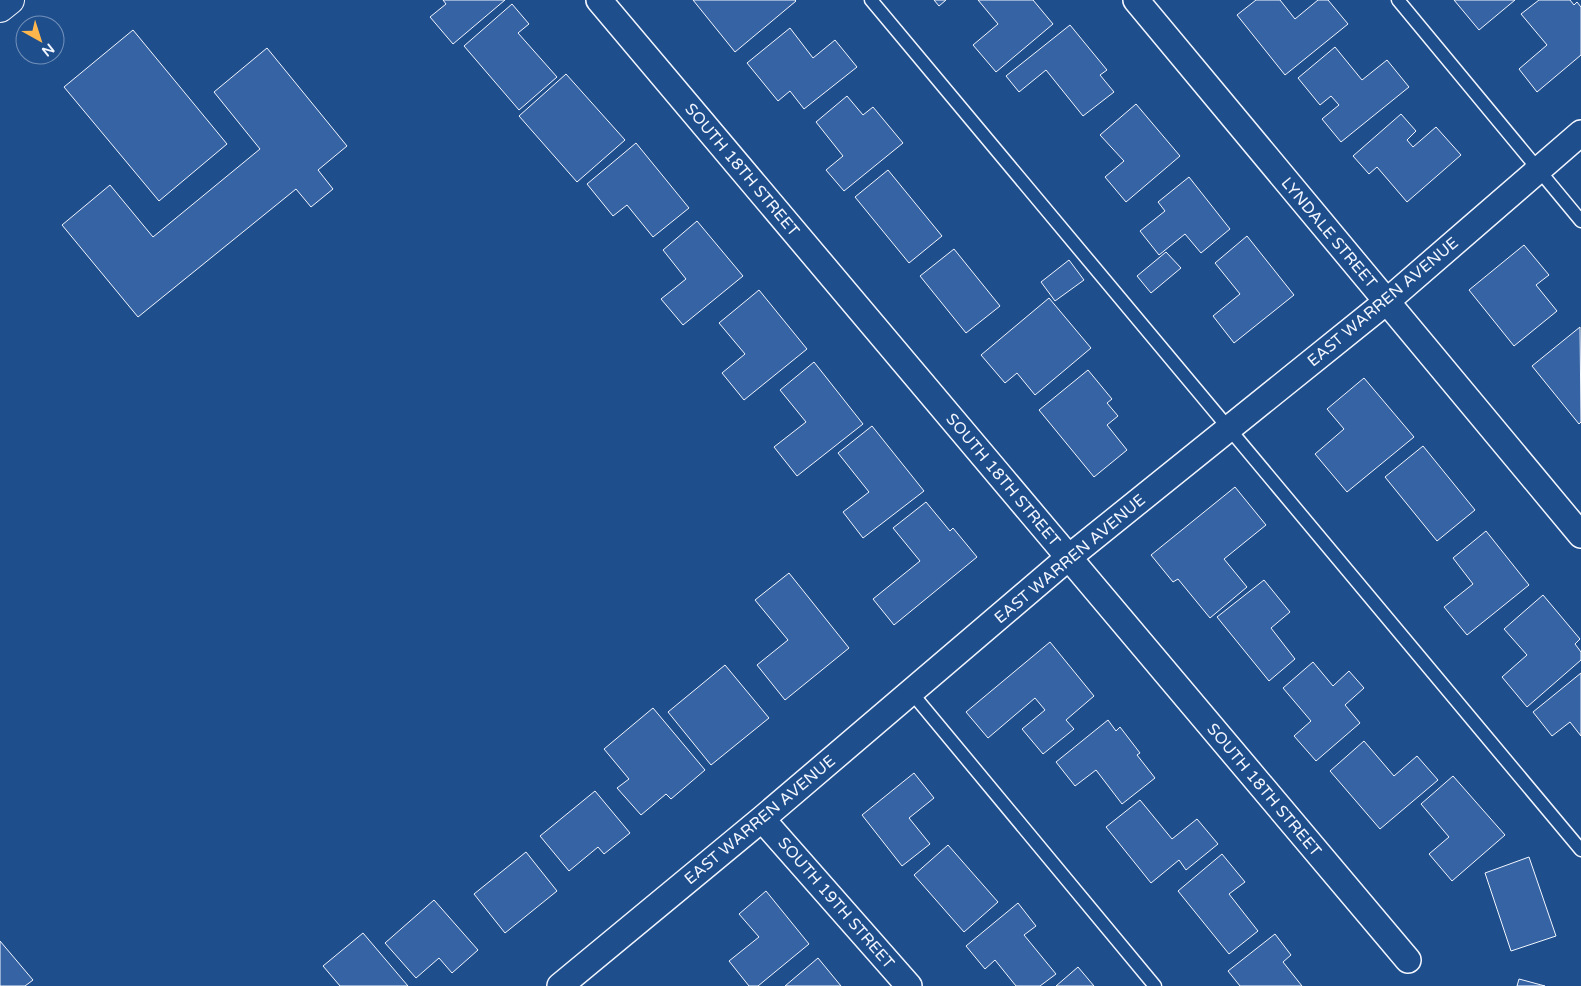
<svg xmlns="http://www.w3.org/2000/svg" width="1581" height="986" font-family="'Varela Round',sans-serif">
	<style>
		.building { fill: #3563a3; stroke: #f2f6ff }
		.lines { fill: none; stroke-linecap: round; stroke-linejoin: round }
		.lane-casing { stroke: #f2f6ff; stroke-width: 15 }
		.street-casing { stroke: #f2f6ff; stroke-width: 28 }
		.secondary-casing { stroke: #f2f6ff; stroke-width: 30 }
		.lane { stroke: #1f4e8c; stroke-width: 12 }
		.street { stroke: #1f4e8c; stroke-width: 25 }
		.secondary { stroke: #1f4e8c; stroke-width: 28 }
		.labels { text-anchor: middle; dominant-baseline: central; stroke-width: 4; stroke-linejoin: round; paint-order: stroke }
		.street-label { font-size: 16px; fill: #f2f6ff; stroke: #1f4e8c }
	</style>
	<rect width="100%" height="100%" fill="#1f4e8c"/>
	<!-- building -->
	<path class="building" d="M443 0H505L453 44 430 17 446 4Z
		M693 0H795L796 1 735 52Z
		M934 0H946L939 6Z
		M978 0H1033L1053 24 996 72 973 45 998 24Z
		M1256 0H1280L1295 19 1318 0H1328L1348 24 1285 75 1237 15Z
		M1454 0H1515L1479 30Z
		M1539 0H1570L1574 5 1577 2 1581 7V55L1537 92 1519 69 1547 45 1521 14Z
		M512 4 529 24 518 33 557 77 519 110 464 46Z
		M1070 25 1107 70 1100 75 1114 92 1083 116 1046 70 1019 92 1006 76Z
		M790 28 813 58 835 40 857 67 804 109 790 91 778 101 747 63Z
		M133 30 227 144 159 201 64 87Z
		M1335 47 1362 80 1387 60 1409 87 1341 142 1322 119 1339 105 1331 96 1320 105 1298 78Z
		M267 48 347 146 318 170 333 189 311 207 296 189 138 317 62 225 110 185 153 237 260 149 214 92Z
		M566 74 625 140 577 182 519 116Z
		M847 96 863 115 873 107 903 143 844 191 826 170 843 156 816 122Z
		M1136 104 1180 156 1126 202 1105 177 1124 161 1100 135Z
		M1401 114 1416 131 1407 140 1413 147 1436 127 1461 155 1407 202 1377 167 1369 174 1353 156Z
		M636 143 689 208 653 237 627 205 613 216 587 184Z
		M888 170 942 236 909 263 855 197Z
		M1189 177 1230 229 1201 253 1185 234 1159 255 1140 231 1165 211 1158 202Z
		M697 221 743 276 683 325 661 299 686 279 663 250Z
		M1247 236 1294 295 1234 343 1213 316 1240 294 1215 263Z
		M1524 245 1549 275 1536 285 1557 311 1514 346 1469 290Z
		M954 249 1000 306 966 333 920 276Z
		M1166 252 1181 268 1151 293 1137 276Z
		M1069 260 1084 280 1055 301 1041 282Z
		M759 290 807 349 744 400 722 373 745 354 719 323Z
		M1049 298 1091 348 1035 395 1017 373 1005 383 981 355Z
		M1580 327 1581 422 1579 424 1532 366Z
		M814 362 863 424 797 476 774 447 806 422 780 390Z
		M1088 370 1112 399 1107 403 1118 416 1107 425 1127 450 1094 477 1039 410Z
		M1364 378 1414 437 1347 492 1315 454 1344 429 1327 409Z
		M872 426 924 491 863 538 843 512 869 492 838 453Z
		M1423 446 1475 510 1437 541 1385 477Z
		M1235 487 1266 525 1224 559 1247 587 1210 618 1178 579 1173 582 1151 555Z
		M926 502 950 531 953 528 977 557 894 625 873 599 920 561 893 528Z
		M1486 531 1529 585 1467 635 1444 607 1473 584 1453 558Z
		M789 573 849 648 785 700 757 665 788 640 755 600Z
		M1264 580 1290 612 1271 628 1295 659 1269 681 1217 617Z
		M1543 595 1580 639 1575 644 1581 652V660L1527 707 1502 677 1527 655 1504 629Z
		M1050 642 1094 696 1066 720 1074 729 1043 754 1022 729 1045 710 1035 698 988 738 966 712Z
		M1313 662 1333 686 1349 671 1364 688 1345 705 1360 723 1316 761 1294 736 1311 721 1283 688Z
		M725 665 769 718 711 765 668 712Z
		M1581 673V736L1570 722 1552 736 1533 712Z
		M653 708 705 770 671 799 666 794 641 815 617 788 629 779 604 749Z
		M1108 720 1116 731 1120 727 1140 753 1137 755 1155 778 1122 804 1096 770 1075 786 1056 762Z
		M1364 741 1394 776 1417 756 1438 780 1380 829 1330 771Z
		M914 773 934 798 909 818 930 844 902 866 862 815Z
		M1453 776 1505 835 1452 881 1429 854 1449 837 1421 804Z
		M595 791 630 833 604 854 598 847 569 871 540 836Z
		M1140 800 1172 839 1197 819 1218 844 1186 870 1179 860 1151 883 1106 827Z
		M948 845 998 902 964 932 914 875Z
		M526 852 557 891 505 933 474 894Z
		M1222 854 1245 882 1229 894 1258 931 1229 954 1178 891Z
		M1529 857 1556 936 1511 951 1485 873Z
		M766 891 809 944 758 986H749L729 961 759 937 739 914Z
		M434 900 478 950 452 973 439 958 416 978 385 943Z
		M1018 903 1036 926 1024 935 1056 974 1040 986H1016L995 960 985 969 966 946Z
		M363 933 408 986H340L323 966Z
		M1275 934 1291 955 1283 962 1302 986H1240L1228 971Z
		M0 941 33 980 25 986H0Z
		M818 958 841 986H785Z
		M1078 967 1094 986H1056Z
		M1519 979 1545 986H1517Z"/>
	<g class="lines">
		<!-- lane casing -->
		<g class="lane-casing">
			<path id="lane" d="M871 0 1581 850
				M1398 0 1581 221
				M911 692 1155 986"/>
		</g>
		<!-- street casing -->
		<g class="street-casing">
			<path id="street" d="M599 0 1408 960
				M1136 0 1581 535
				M762 819 909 986
				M560 986 762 819 1068 558 1386 302 1581 133"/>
		</g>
		<!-- secondary casing -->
		<g class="secondary-casing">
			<path id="secondary" d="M0 8 10 0"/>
		</g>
		<!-- lane -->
		<use href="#lane" class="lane"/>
		<!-- street -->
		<use href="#street" class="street"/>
		<!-- secondary -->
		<use href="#secondary" class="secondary"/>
	</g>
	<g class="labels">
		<!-- street labels -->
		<g class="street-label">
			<text transform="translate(742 170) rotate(50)">SOUTH 18TH STREET</text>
			<text transform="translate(1329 233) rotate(50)">LYNDALE STREET</text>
			<text transform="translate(1383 302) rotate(-40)">EAST WARREN AVENUE</text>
			<text transform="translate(1003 480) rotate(50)">SOUTH 18TH STREET</text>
			<text transform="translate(1070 559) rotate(-40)">EAST WARREN AVENUE</text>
			<text transform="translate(1264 790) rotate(50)">SOUTH 18TH STREET</text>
			<text transform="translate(760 820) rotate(-40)">EAST WARREN AVENUE</text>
			<text transform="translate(836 903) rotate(49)">SOUTH 19TH STREET</text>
		</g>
	</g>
	<!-- north arrow -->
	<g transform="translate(40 40) rotate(141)"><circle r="24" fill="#1f4e8c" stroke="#7391ba"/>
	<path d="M0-4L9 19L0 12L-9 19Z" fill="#ffb74d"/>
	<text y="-8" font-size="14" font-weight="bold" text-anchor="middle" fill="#f2f6ff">N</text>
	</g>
</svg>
